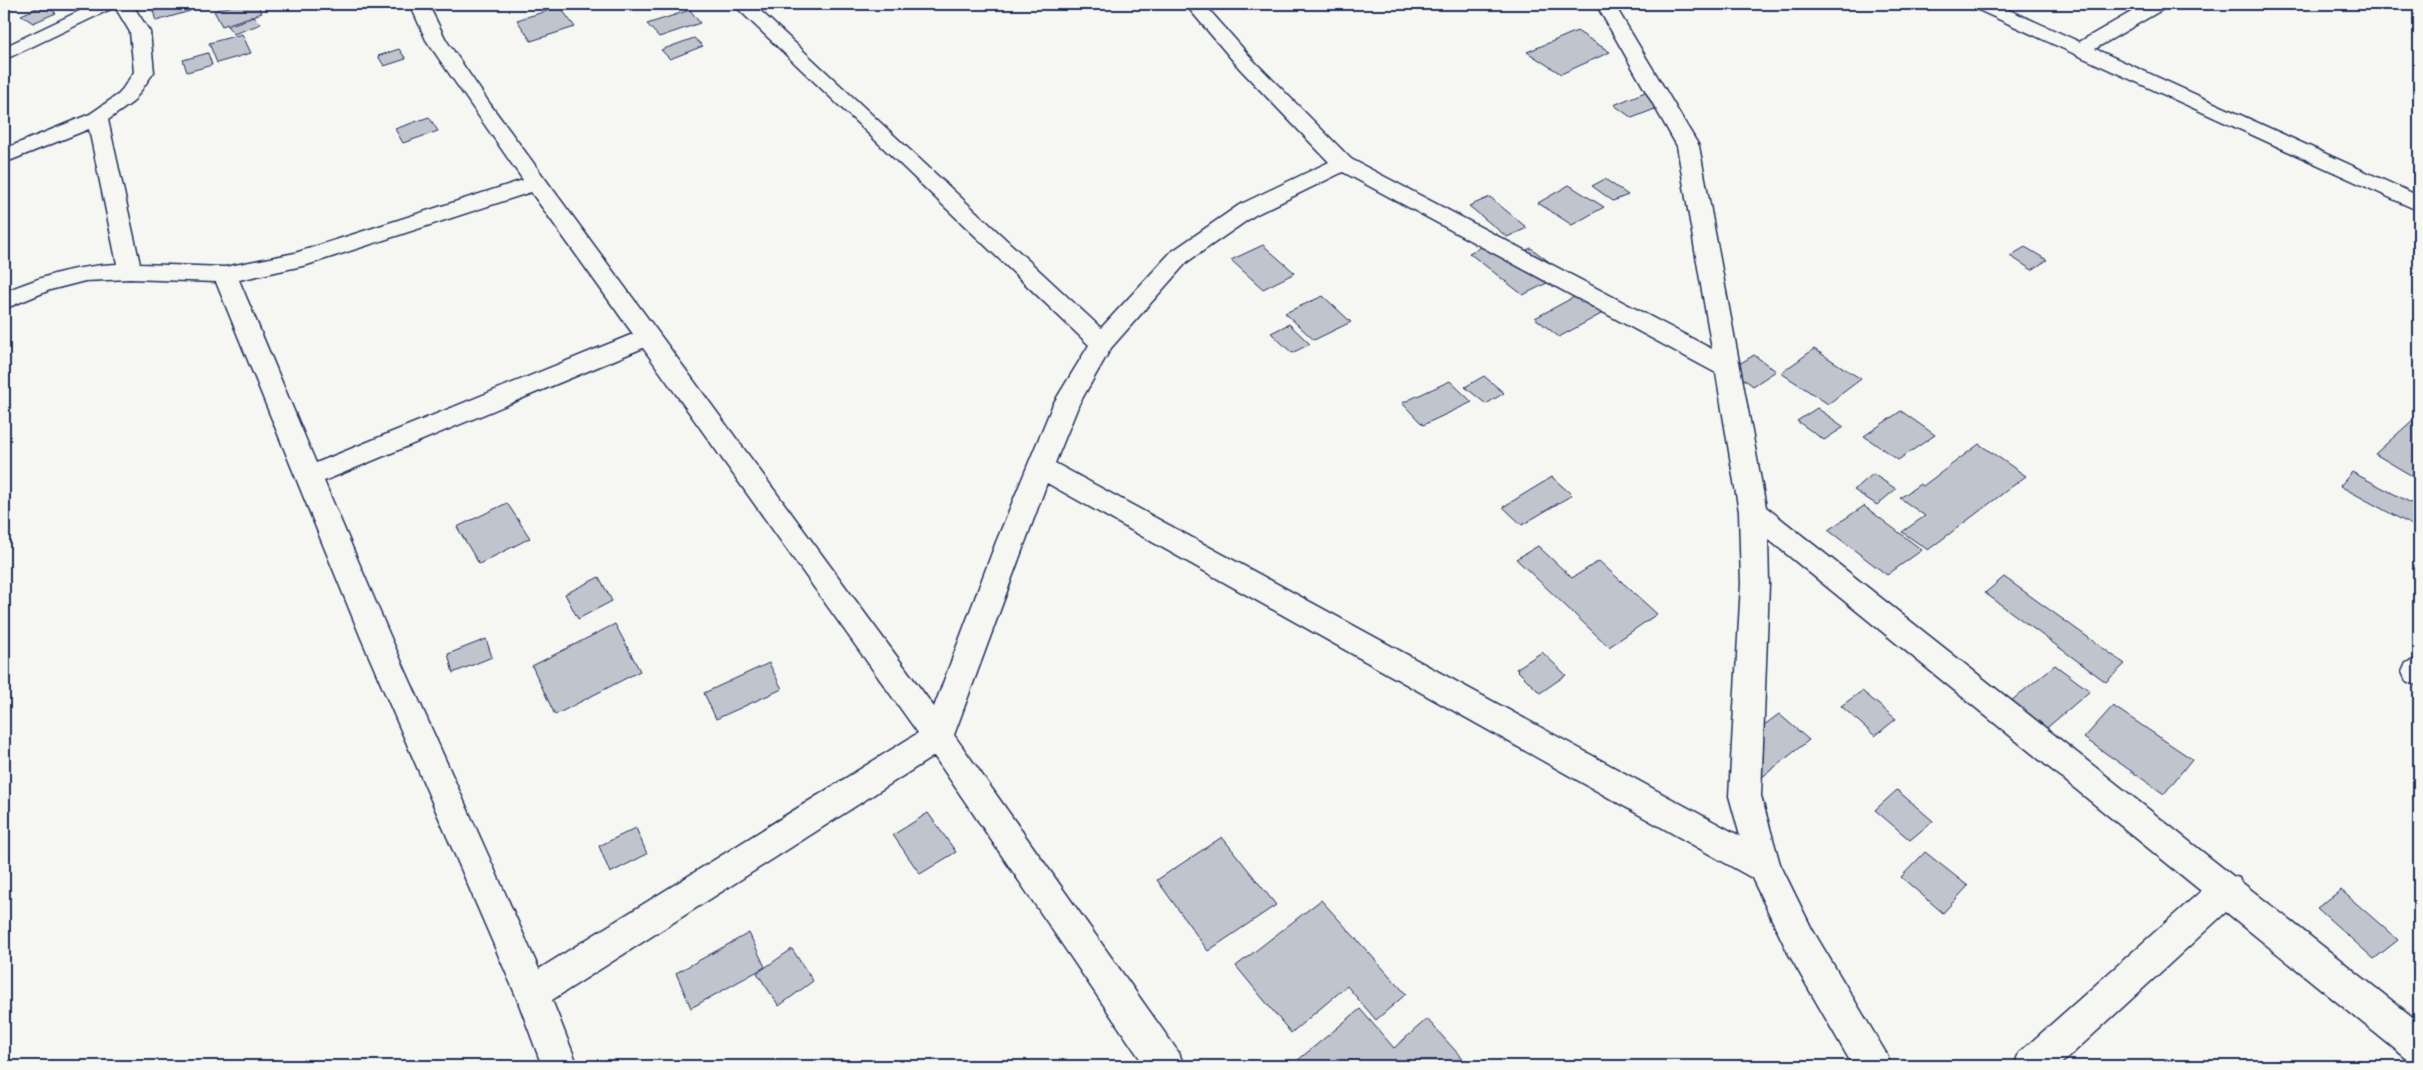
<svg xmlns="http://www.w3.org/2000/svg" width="2423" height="1070" font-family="'Playpen Sans',sans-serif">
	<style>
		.building { fill: #c0c4cd; stroke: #1b2f5e }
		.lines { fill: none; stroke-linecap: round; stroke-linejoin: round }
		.minor-casing { stroke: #1b2f5e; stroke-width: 3 }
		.tertiary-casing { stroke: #1b2f5e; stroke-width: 3 }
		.minor { fill: #f6f6f2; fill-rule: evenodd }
		.tertiary { fill: #f6f6f2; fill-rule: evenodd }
	</style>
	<rect width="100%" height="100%" fill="#f6f6f2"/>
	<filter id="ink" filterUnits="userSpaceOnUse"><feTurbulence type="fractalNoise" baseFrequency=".02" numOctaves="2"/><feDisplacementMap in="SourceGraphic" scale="10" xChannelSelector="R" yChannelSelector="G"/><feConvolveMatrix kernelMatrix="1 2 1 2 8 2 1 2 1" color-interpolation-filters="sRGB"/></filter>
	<g filter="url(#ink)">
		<!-- building -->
		<path class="building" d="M178 4H187L190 11 156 21 153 11Z
			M239 4H257L262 13 222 26 214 11Z
			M625 4H649L631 10Z
			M44 5 56 13 33 23 21 15Z
			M560 7 575 27 531 41 517 20Z
			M690 10 700 23 659 37 647 24Z
			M254 17 261 24 234 34 227 26Z
			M1577 31 1610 52 1561 74 1527 52Z
			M242 34 251 53 217 63 209 43Z
			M694 38 703 46 670 59 661 50Z
			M399 49 406 59 384 66 378 56Z
			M208 53 212 65 187 72 183 60Z
			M1645 92 1665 105 1632 118 1614 105Z
			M429 117 438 131 403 143 395 129Z
			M1605 179 1628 195 1613 201 1592 186Z
			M1569 185 1604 207 1572 225 1538 203Z
			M1490 197 1527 228 1507 237 1469 206Z
			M1490 243 1510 258 1531 248 1565 274 1523 295 1469 253Z
			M1263 245 1295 273 1263 289 1231 260Z
			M2025 247 2047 260 2032 270 2010 256Z
			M1323 296 1351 322 1314 340 1285 313Z
			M1576 296 1601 314 1559 337 1535 318Z
			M1289 324 1310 344 1292 353 1271 333Z
			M1814 349 1861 379 1828 404 1781 373Z
			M1754 355 1776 371 1753 386 1731 369Z
			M1484 376 1504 393 1486 404 1465 387Z
			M1450 381 1472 402 1423 425 1402 403Z
			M1817 408 1844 427 1824 440 1797 421Z
			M1901 411 1935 435 1898 460 1864 436Z
			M2415 418 2419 420V480L2375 454Z
			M1979 444 2026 476 1928 550 1902 532 1925 516 1900 498 1920 484 1923 486Z
			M2352 472 2419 507V529L2340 486Z
			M1873 474 1896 489 1877 505 1854 490Z
			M1552 477 1572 495 1522 525 1503 507Z
			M507 503 530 538 479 564 457 527Z
			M1864 506 1922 550 1887 575 1828 530Z
			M1538 546 1572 578 1599 561 1657 614 1609 647 1516 559Z
			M599 577 612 601 578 619 565 594Z
			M2004 577 2125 664 2106 682 1985 593Z
			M615 624 640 671 555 715 532 666Z
			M486 639 492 657 453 673 448 654Z
			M1542 652 1566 675 1540 693 1516 669Z
			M769 663 782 689 716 719 704 693Z
			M2055 665 2090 691 2035 738 2000 710Z
			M1862 691 1896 719 1875 736 1841 706Z
			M2113 706 2192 759 2164 794 2084 738Z
			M1779 714 1809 740 1761 778 1730 750Z
			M1897 790 1933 821 1910 840 1875 810Z
			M928 813 956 852 920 874 893 835Z
			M636 828 647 854 610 873 599 846Z
			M1222 837 1276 905 1208 951 1157 880Z
			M1925 852 1968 886 1943 913 1901 877Z
			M2341 890 2398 940 2374 959 2317 908Z
			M1321 900 1406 994 1376 1020 1347 986 1291 1033 1236 966Z
			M749 933 765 967 691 1008 676 973Z
			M792 949 813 981 779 1006 757 973Z
			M1360 1009 1394 1048 1427 1019 1469 1066H1303L1298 1060Z"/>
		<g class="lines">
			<!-- minor casing -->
			<g class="minor-casing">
				<path id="minor" d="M94 4H132L150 32 154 72 133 102 108 120 140 264 225 267 295 253 523 180 426 40 410 4H428L446 40 490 104 934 707 996 542 1053 404 1089 345 733 4H753L1101 328 1171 252 1239 205 1329 162 1240 69 1185 4H1204L1254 61 1351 159 1712 349 1677 146 1596 4H1614L1699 146 1766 507 2233 876 2239 878 2240 881 2419 1022V1063L2406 1058 2226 912 2059 1066H2014L2019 1053 2201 891 1768 539 1769 584 1761 796 1780 864 1812 929 1886 1053 1891 1066H1853L1788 953 1752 878 1047 483 954 735 1179 1053 1184 1066H1145L934 756 552 1000 578 1066H542L516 996 361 638 216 282 130 279 85 281 50 290 4 309V292C43 276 74 266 117 264L89 129 4 163V149L90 114 119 94 134 72 130 32 115 7 4 60V47ZM1343 172 1716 373 1739 512 1741 584 1729 796 1740 836 1055 463 1079 404 1111 348 1187 262 1255 215ZM531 192 633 334 316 463 239 280 307 265ZM643 348 918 733 539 969 391 638 324 481Z
					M2145 4H2167L2165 8 2088 53 2081 55 2074 53 2071 49 2074 45Z
					M2417 659 2419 660V686L2406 681 2402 672 2406 663Z"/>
			</g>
			<!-- tertiary casing -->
			<g class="tertiary-casing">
				<path id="tertiary" d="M1972 4H1996L2419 196V211L1974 8Z"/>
			</g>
			<!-- minor -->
			<use href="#minor" class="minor"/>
			<!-- tertiary -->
			<use href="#tertiary" class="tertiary"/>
		</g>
	</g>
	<!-- margin -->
	<rect width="2423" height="1070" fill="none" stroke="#f6f6f2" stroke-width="20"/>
	<rect x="10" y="10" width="2403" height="1050" fill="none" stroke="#1b2f5e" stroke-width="2" filter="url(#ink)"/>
</svg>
